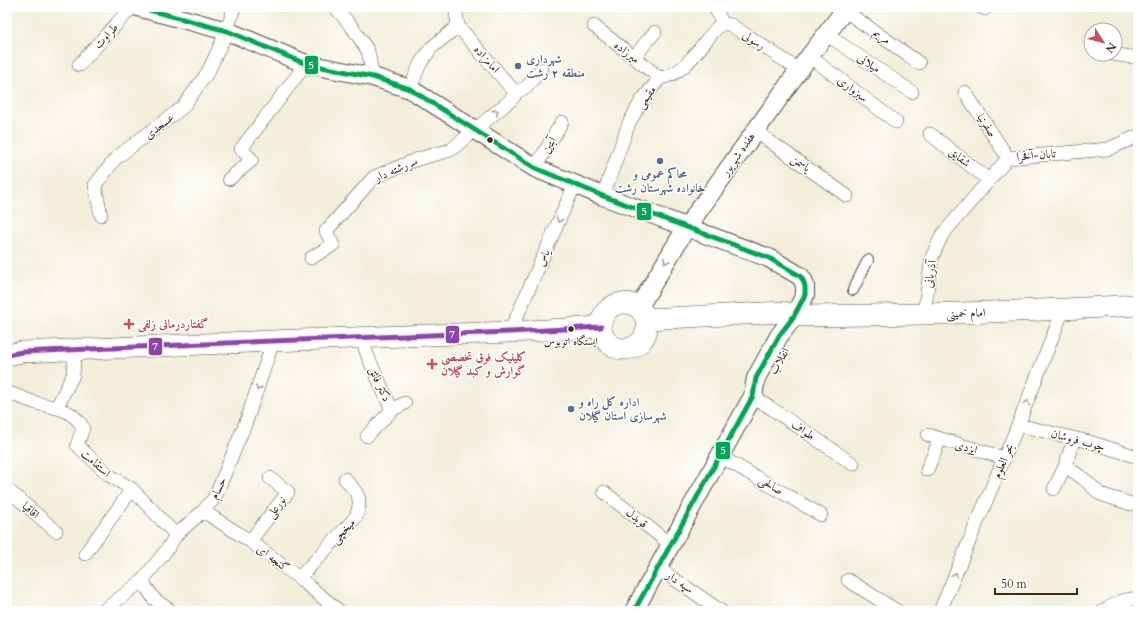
<svg xmlns="http://www.w3.org/2000/svg" width="1145" height="618" font-family="Cardo,Amiri,serif">
	<style>
		.lines { fill: none; stroke-linecap: round; stroke-linejoin: round }
		.pedestrian-casing { stroke: #57473a; stroke-width: 12 }
		.minor-casing { stroke: #57473a; stroke-width: 14 }
		.secondary-casing { stroke: #57473a; stroke-width: 20 }
		.primary-casing { stroke: #57473a; stroke-width: 22 }
		.pedestrian { stroke: #fff; stroke-width: 10 }
		.minor { stroke: #fff; stroke-width: 13 }
		.secondary { stroke: #fff; stroke-width: 18 }
		.primary { stroke: #fff; stroke-width: 21 }
		.bus-1-casing { stroke: #fff; stroke-width: 8 }
		.bus-2-casing { stroke: #fff; stroke-width: 8 }
		.bus-1 { stroke: #00a651; stroke-width: 5 }
		.bus-2 { stroke: #8e44ad; stroke-width: 5 }
		.oneway { stroke: #a79f9a }
		.service-dot { fill: #5c6f8a; stroke: #fff; stroke-width: 1.5 }
		.bus-dot { fill: #3b2a1e; stroke: #fff; stroke-width: 1.5 }
		.health-dot { fill: #e0444e; stroke: #fff; stroke-width: 1.5 }
		.labels { text-anchor: middle; dominant-baseline: central; stroke-width: 3; stroke-linejoin: round; paint-order: stroke }
		.bus-label { font-size: 11px; fill: #3b2a1e; stroke: #fff }
		.street-label { font-size: 12px; fill: #3b2a1e; stroke: #fff }
		.service-label { font-size: 12px; font-weight: bold; fill: #4e5e75; stroke: #fff; text-anchor: start }
		.health-label { font-size: 12px; font-weight: bold; fill: #be3a42; stroke: #fff; text-anchor: start }
		.line-badge { stroke: #fff; stroke-width: 1.5 }
		.badge-label { font-size: 11px; text-anchor: middle; font-weight: bold; fill: #fff }
	</style>
	<rect width="100%" height="100%" fill="#fff"/>
	<filter id="ink" filterUnits="userSpaceOnUse"><feTurbulence type="fractalNoise" baseFrequency=".025" numOctaves="2"/><feDisplacementMap in="SourceGraphic" scale="8" xChannelSelector="R" yChannelSelector="G"/><feConvolveMatrix kernelMatrix="1 2 1 2 8 2 1 2 1" color-interpolation-filters="sRGB"/></filter>
	<filter id="wash" filterUnits="userSpaceOnUse"><feTurbulence type="fractalNoise" baseFrequency=".012" numOctaves="4" result="noise"/><feDisplacementMap in="SourceGraphic" scale="16" xChannelSelector="R" yChannelSelector="G"/><feGaussianBlur stdDeviation="0.9" result="paint"/><feColorMatrix in="noise" values="0 0 0 0 0 0 0 0 0 0 0 0 0 0 0 0 0 1.4 0 .05"/><feComposite in="paint" operator="in"/></filter>
	<g filter="url(#wash)">
		<rect width="100%" height="100%" fill="#f3eeda"/>
	</g>
	<g filter="url(#ink)">
		<g class="lines">
			<!-- pedestrian casing -->
			<g class="pedestrian-casing">
				<path id="pedestrian" d="M853 290 868 260"/>
			</g>
			<!-- minor casing -->
			<g class="minor-casing">
				<path id="minor" d="M335 7 352 27 368 51 373 77
					M455 7 458 26
					M715 7 722 23 731 25 799 70
					M981 7 985 9
					M844 10 919 63
					M458 26 512 89 514 93
					M594 26 660 78
					M826 34 912 92
					M1113 54 1131 57
					M809 56 896 122
					M634 57 655 32
					M79 65 132 7
					M410 89 420 64 431 48 458 26
					M965 92 1008 158
					M514 93 527 87 541 69
					M755 131 847 196
					M930 134 989 180
					M535 168 562 122
					M229 179 252 160 241 149 306 64
					M603 196 629 123 642 100 660 78C689 74 702 40 722 23
					M101 215 95 185 116 158 183 107 208 72 227 31 234 7
					M311 258 333 245 326 231 374 177 418 159 451 150 514 97V93
					M924 314 932 257 942 235 1008 158 1108 149 1138 136
					M510 332 575 184
					M362 339 368 357 392 410
					M7 392C18 396 29 401 40 404 59 408 73 410 83 428L77 445 109 475 132 489 176 535
					M753 396 853 464
					M57 407 73 375 75 350
					M1018 425 1086 441 1138 457
					M928 435 1004 458
					M367 436 392 410 405 403
					M720 456 821 515
					M1065 466 1084 479 1100 494 1131 504
					M927 470 940 439
					M7 489 56 531
					M1054 489 1065 466 1074 439
					M604 492 670 544
					M203 511 250 541 299 578 339 611
					M250 541 288 492 270 478
					M85 554 132 489
					M658 568 721 611
					M299 578 356 517C363 497 358 494 345 479
					M848 580 897 611
					M142 581 154 599 171 611
					M103 611 142 581 168 548 176 535 203 511 215 497 246 422 270 351
					M940 611 1018 425 1063 310
					M1103 611 1121 601 1138 598"/>
			</g>
			<!-- secondary casing -->
			<g class="secondary-casing">
				<path id="secondary" d="M138 7 227 31 306 64 373 77 410 89 535 168 603 196 769 258 800 276 803 280 805 286V295L794 316 779 336 756 378 753 396 634 611
					M639 307 686 228 799 70 847 7"/>
			</g>
			<!-- primary casing -->
			<g class="primary-casing">
				<path id="primary" d="M601 326a23 23 0 1 1 46 0a23 23 0 1 1-46 0Z
					M647 319 784 312 794 316C909 315 1024 312 1138 305
					M7 355 22 352 272 341 510 332 601 327"/>
			</g>
			<!-- pedestrian -->
			<use href="#pedestrian" class="pedestrian"/>
			<!-- minor -->
			<use href="#minor" class="minor"/>
			<!-- secondary -->
			<use href="#secondary" class="secondary"/>
			<!-- primary -->
			<use href="#primary" class="primary"/>
			<!-- bus-1 casing -->
			<g class="bus-1-casing">
				<path id="bus-1" d="M138 7 227 31 306 64 373 77 410 89 535 168 603 196 769 258 800 276 803 280 805 286V295L794 316 779 336 756 378 753 396 634 611"/>
			</g>
			<!-- bus-2 casing -->
			<g class="bus-2-casing">
				<path id="bus-2" d="M7 355 22 352 272 341 510 332 601 327"/>
			</g>
			<!-- bus-1 -->
			<use href="#bus-1" class="bus-1"/>
			<!-- bus-2 -->
			<use href="#bus-2" class="bus-2"/>
		</g>
		<!-- one-way arrows -->
		<defs><path id="oneway-chevron" d="M-2-3.5L2.5 0L-2 3.5" fill="none" stroke-width="1.6" stroke-linecap="round" stroke-linejoin="round"/></defs>
		<g class="oneway">
			<use href="#oneway-chevron" transform="translate(496 112) rotate(-40)"/>
			<use href="#oneway-chevron" transform="translate(559 220) rotate(113)"/>
			<use href="#oneway-chevron" transform="translate(666 261) rotate(121)"/>
			<use href="#oneway-chevron" transform="translate(258 388) rotate(109)"/>
			<use href="#oneway-chevron" transform="translate(1027 403) rotate(-69)"/>
			<use href="#oneway-chevron" transform="translate(955 575) rotate(-67)"/>
		</g>
	</g>
	<!-- markers -->
	<g class="service-dot">
		<circle cx="518" cy="66" r="4"/>
		<circle cx="660" cy="161" r="4"/>
		<circle cx="571" cy="409" r="4"/>
	</g>
	<g class="bus-dot">
		<circle cx="490" cy="140" r="3.5"/>
		<circle cx="571" cy="329" r="3.5"/>
	</g>
	<g class="health-dot">
		<path d="M127 318h4v4h4v4h-4v4h-4v-4h-4v-4h4z"/>
		<path d="M430 358h4v4h4v4h-4v4h-4v-4h-4v-4h4z"/>
	</g>
	<g class="labels">
		<!-- bus labels -->
		<g class="bus-label">
			<text x="571" y="341">ایستگاه اتوبوس</text>
		</g>
		<!-- street labels -->
		<g class="street-label">
			<text transform="translate(106 36) rotate(-48)">طراوت</text>
			<text transform="translate(882 36) rotate(35)">مریم</text>
			<text transform="translate(754 40) rotate(33)">رسولی</text>
			<text transform="translate(627 52) rotate(38)">میرزاده</text>
			<text transform="translate(487 59) rotate(49)">امامزاده</text>
			<text transform="translate(869 63) rotate(34)">میلانی</text>
			<text transform="translate(853 89) rotate(37)">سبزواری</text>
			<text transform="translate(646 97) rotate(-54)">مقیمی</text>
			<text transform="translate(987 125) rotate(57)">صفرنیا</text>
			<text transform="translate(159 126) rotate(-38)">عسجدی</text>
			<text transform="translate(549 145) rotate(-60)">آبتین</text>
			<text transform="translate(738 154) rotate(-55)">هفده شهریور</text>
			<text transform="translate(1036 155) rotate(-5)">تابان-آفخرا</text>
			<text transform="translate(960 157) rotate(38)">شقایق</text>
			<text transform="translate(801 163) rotate(35)">یاسمن</text>
			<text transform="translate(396 169) rotate(-24)">سررشته دار</text>
			<text transform="translate(543 258) rotate(-67)">یاس</text>
			<text transform="translate(930 274) rotate(-81)">آذربانی</text>
			<text transform="translate(966 313) rotate(-2)">امام خمینی</text>
			<text transform="translate(779 361) rotate(-60)">انقلاب</text>
			<text transform="translate(380 384) rotate(65)">دکتر فائق</text>
			<text transform="translate(803 430) rotate(34)">طواف</text>
			<text transform="translate(1078 440) rotate(15)">چوب فروشان</text>
			<text transform="translate(966 447) rotate(16)">ایزدی</text>
			<text transform="translate(1003 461) rotate(-67)">بحر العلوم</text>
			<text transform="translate(96 463) rotate(42)">استقامت</text>
			<text transform="translate(771 485) rotate(30)">صالحی</text>
			<text transform="translate(218 488) rotate(-64)">حسام</text>
			<text transform="translate(276 507) rotate(-52)">نورعلی</text>
			<text transform="translate(31 510) rotate(41)">اقاقیا</text>
			<text transform="translate(637 518) rotate(38)">قویدل</text>
			<text transform="translate(343 531) rotate(-47)">میخچی</text>
			<text transform="translate(273 558) rotate(36)">گنجه ای</text>
			<text transform="translate(680 582) rotate(34)">سپه دار</text>
		</g>
		<!-- service labels -->
		<g class="service-label">
			<text x="526" y="59">شهرداری<tspan x="526" dy="14">منطقه ۲ رشت</tspan></text>
			<text x="660" y="174" text-anchor="middle">محاکم عمومی و<tspan x="660" dy="14">خانواده شهرستان رشت</tspan></text>
			<text x="579" y="402">اداره کل راه و<tspan x="579" dy="14">شهرسازی استان گیلان</tspan></text>
		</g>
		<!-- health labels -->
		<g class="health-label">
			<text x="138" y="324">گفتاردرمانی زلفی</text>
			<text x="441" y="357">کلینیک فوق تخصصی<tspan x="441" dy="14">گوارش و کبد گیلان</tspan></text>
		</g>
	</g>
	<g class="line-badge">
		<rect x="304" y="55" width="15" height="20" rx="4" fill="#00a651"/>
		<rect x="636" y="202" width="16" height="19" rx="4" fill="#00a651"/>
		<rect x="445" y="325" width="15" height="19" rx="4" fill="#8e44ad"/>
		<rect x="148" y="337" width="15" height="19" rx="4" fill="#8e44ad"/>
		<rect x="715" y="441" width="16" height="19" rx="4" fill="#00a651"/>
	</g>
	<g class="badge-label">
		<text x="311" y="69">5</text>
		<text x="644" y="215">5</text>
		<text x="452" y="338">7</text>
		<text x="155" y="350">7</text>
		<text x="723" y="454">5</text>
	</g>
	<!-- margin -->
	<rect width="1145" height="618" fill="none" stroke="#fff" stroke-width="24"/>
	<!-- north arrow -->
	<g transform="translate(1103 42) rotate(126)"><circle r="19" fill="#ffffff" stroke="#b1aaa5"/>
	<path d="M0-3L7 15L0 10L-7 15Z" fill="#d1495b"/>
	<text y="-6" font-size="11" font-weight="bold" text-anchor="middle" fill="#3b2a1e">N</text>
	</g>
	<!-- scale -->
	<path d="M995 588v6h82v-6" fill="none" stroke="#3b2a1e" stroke-width="2"/>
	<text x="1001" y="588" font-size="12" fill="#3b2a1e" stroke="#ffffff" stroke-width="3" paint-order="stroke">50 m</text>
</svg>
